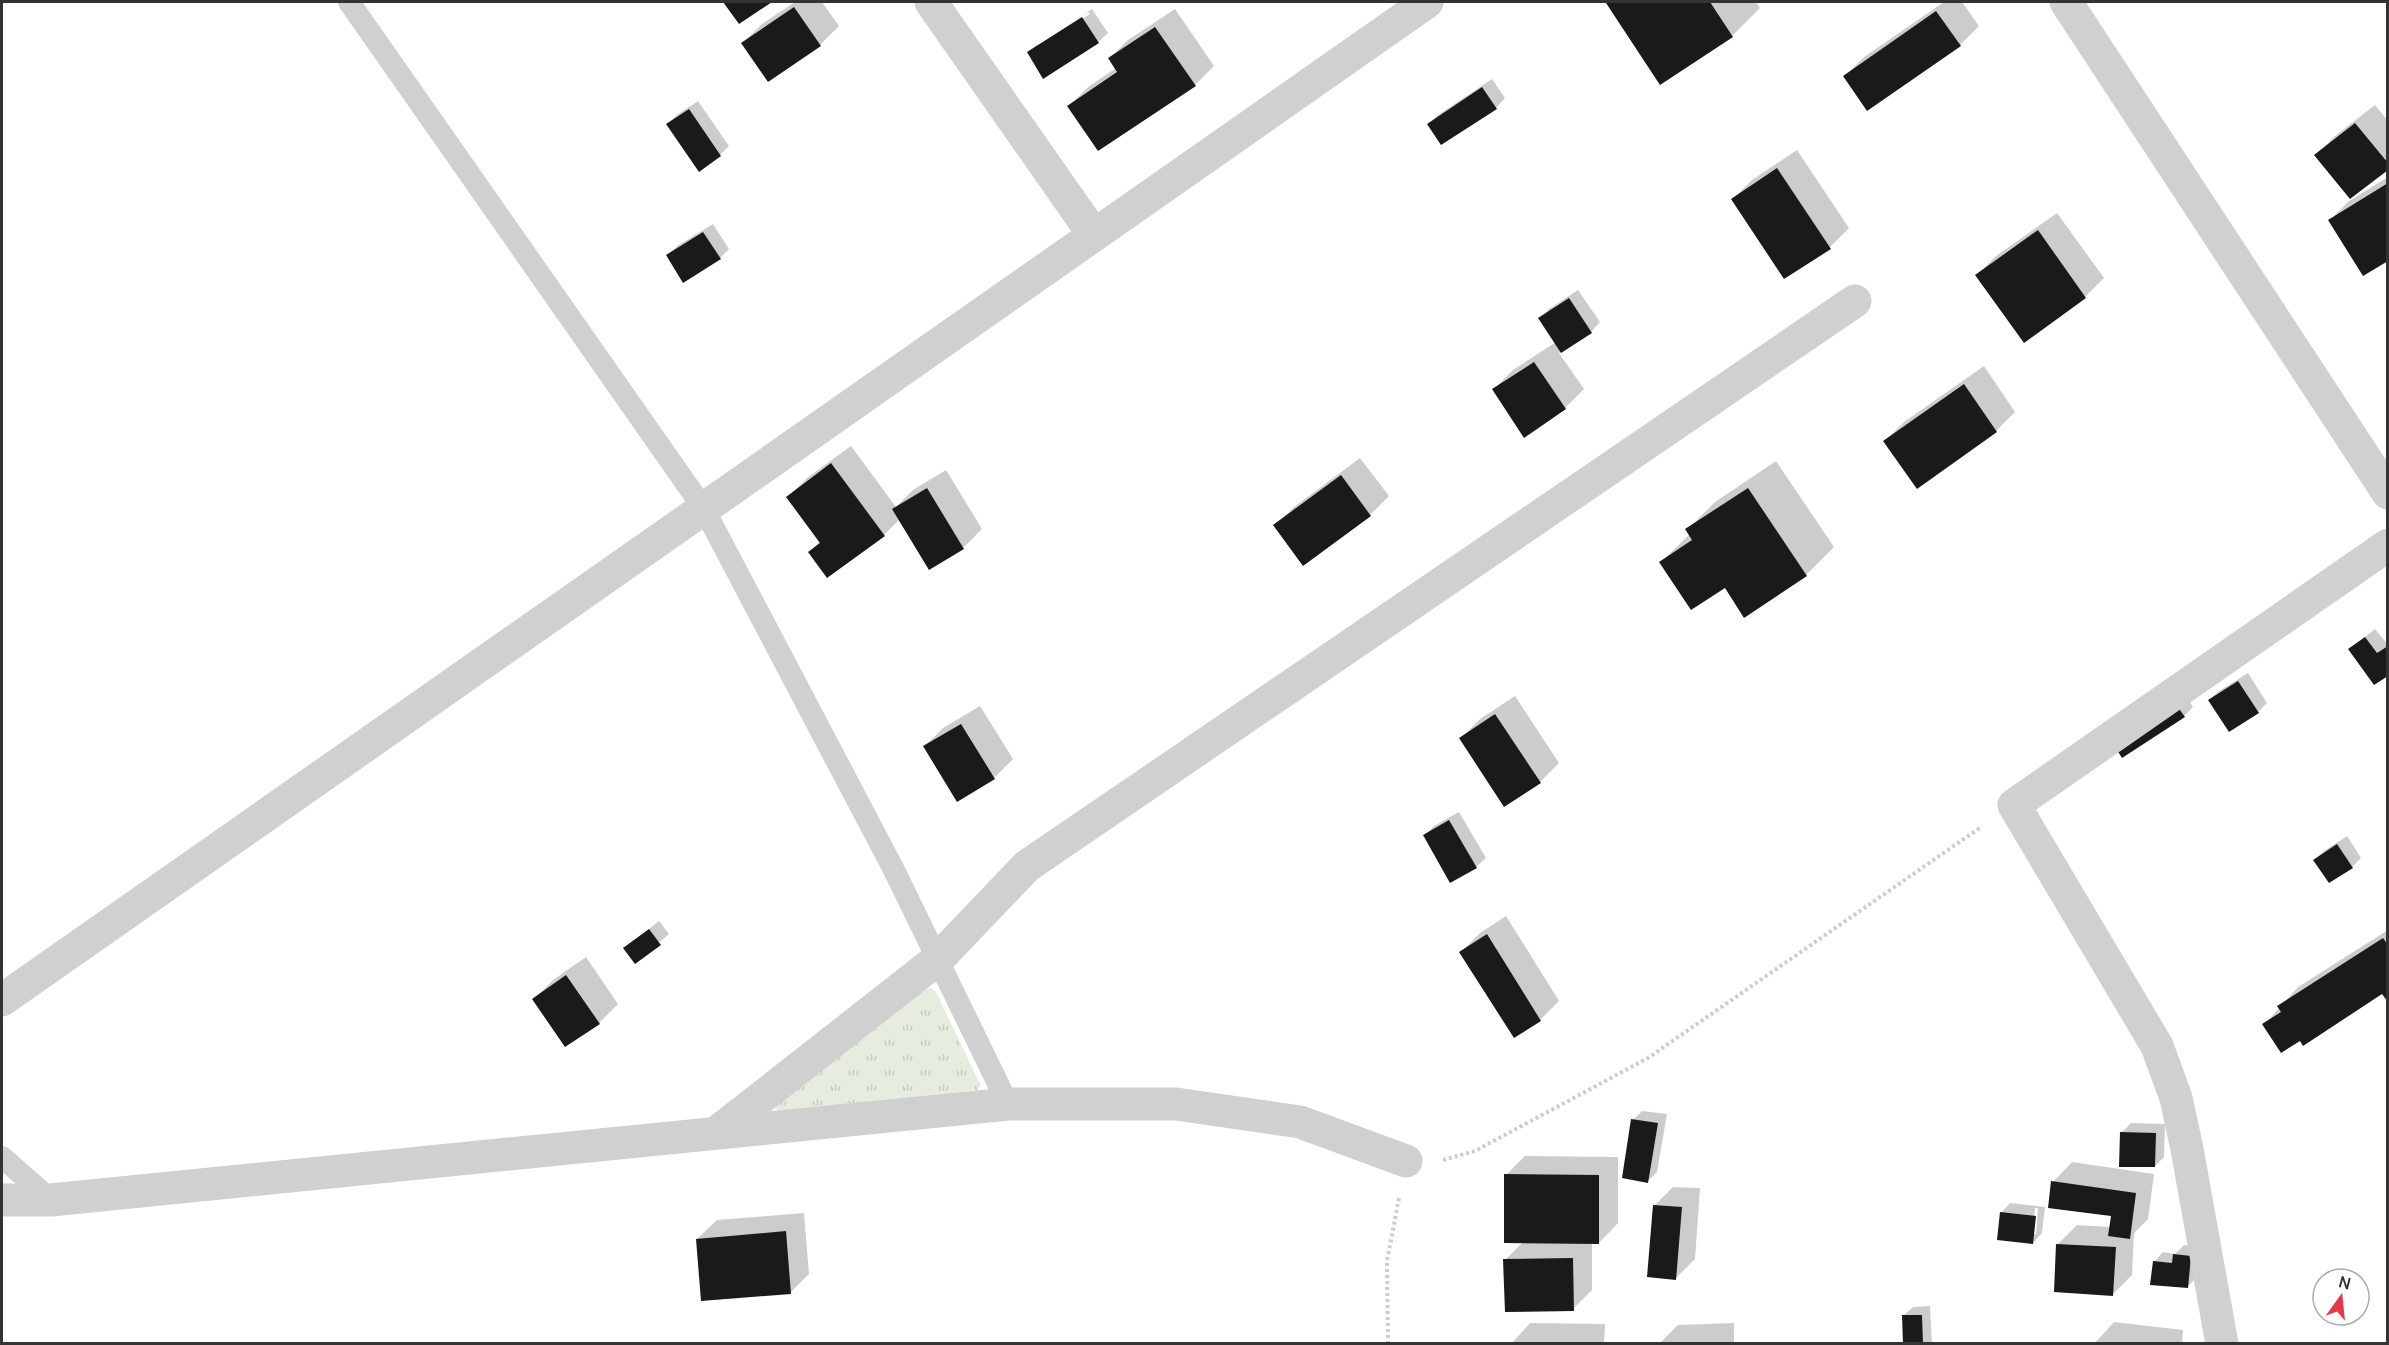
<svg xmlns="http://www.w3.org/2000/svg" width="2389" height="1345" font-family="Manrope,sans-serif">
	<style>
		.grass { fill: url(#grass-tufts) }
		.shadow { fill: #0003; fill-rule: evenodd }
		.building { fill: #1a1a1a }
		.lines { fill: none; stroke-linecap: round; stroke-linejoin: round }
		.path { stroke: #cdcdcd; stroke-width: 4; stroke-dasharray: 3 3; stroke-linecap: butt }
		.lane { stroke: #d0d0d0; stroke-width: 22 }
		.street { stroke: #d0d0d0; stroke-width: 33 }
	</style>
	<defs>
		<pattern id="grass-tufts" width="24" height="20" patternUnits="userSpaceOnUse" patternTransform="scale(1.5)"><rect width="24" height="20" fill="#e6ecdf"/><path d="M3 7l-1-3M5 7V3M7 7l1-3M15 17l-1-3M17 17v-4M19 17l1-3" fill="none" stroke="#c6cbc0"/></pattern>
	</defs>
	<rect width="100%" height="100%" fill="#fff"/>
	<!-- grass -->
	<path class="grass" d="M931 988 936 992 980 1084 978 1090 781 1111 775 1109 782 1101 925 990Z"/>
	<!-- shadow -->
	<path class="shadow" d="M725 2H770L739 22Z
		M795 2H822L839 26 820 45 743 43 762 24Z
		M1610 2H1756L1760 8 1732 36 1608 3Z
		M1944 2H1962L1979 26 1960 45 1845 76 1864 57Z
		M1092 9 1108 33 1098 42 1029 53 1037 44V48L1090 14 1088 12 1037 44Z
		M1175 9 1214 66 1195 85 1069 106 1088 87 1116 68 1109 59 1128 40Z
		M1492 79 1505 98 1496 108 1429 124 1438 115Z
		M698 101 729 146 720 155 668 124 677 115Z
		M2375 105 2388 121V169L2316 155 2335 136Z
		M1797 150 1849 228 1830 247 1785 277 1733 199 1752 180Z
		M2388 177V259L2330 220 2349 201Z
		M2057 213 2104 278 2085 297 2024 341 1977 275 1996 256Z
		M713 224 729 249 720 258 668 255 677 246Z
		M1578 290 1600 322 1591 332 1559 353 1584 389 1565 408 1494 389 1513 370 1556 342 1540 319 1549 309Z
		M1984 366 2015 412 1996 431 1917 487 1885 441 1904 422Z
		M851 446 896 507 913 490 946 470 982 529 963 548 900 519 884 535 810 552 820 541 788 497 807 478Z
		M1360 458 1389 496 1370 515 1303 564 1275 526 1294 507Z
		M1776 461 1834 547 1806 575 1725 586 1661 562 1690 534 1687 530 1715 502Z
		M2375 629 2388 645V674L2350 649Z
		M2248 673 2267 703 2258 712 2209 700 2219 691Z
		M1515 696 1559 763 1540 782 1461 738 1480 719Z
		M2187 697 2193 707 2184 716 2123 756Z
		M980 706 1013 759 994 778 924 747 943 728Z
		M1459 812 1486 858 1476 867 1424 836 1434 826Z
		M2347 836 2361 858 2352 867 2315 860 2324 851Z
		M1506 916 1559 1001 1540 1020 1514 1036 1461 952 1480 933Z
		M659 921 669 934 636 962 625 948Z
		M2388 930V1000L2383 992 2264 1025 2298 987Z
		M586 957 618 1004 599 1023 534 999 553 980Z
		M1642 1111 1667 1114 1657 1172 1648 1181 1633 1120Z
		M2131 1123 2165 1124 2164 1157 2155 1166 2122 1132Z
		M1525 1156 1618 1157V1223L1599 1243 1592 1242V1290L1573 1309 1505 1260 1523 1242 1506 1175Z
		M2072 1162 2154 1174 2148 1219 2134 1233 2132 1275 2113 1294 2058 1244 2077 1225 2111 1227 2112 1215 2053 1182Z
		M1673 1187 1700 1188 1695 1259 1676 1278 1654 1206Z
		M2010 1203 2045 1207 2042 1233 2033 1243 2001 1213ZM2035 1208H2038L2036 1234H2033Z
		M804 1213 809 1274 790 1293 697 1239 717 1220Z
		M2184 1245 2199 1247 2196 1278 2187 1287 2154 1262 2163 1252 2175 1254Z
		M1930 1306 1932 1344H1897L1904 1343 1903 1316 1913 1307Z
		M2114 1322 2183 1330 2182 1344H2094Z
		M1530 1323 1605 1324 1604 1344H1511Z
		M1734 1323V1344H1659L1678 1325Z"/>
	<!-- building -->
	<path class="building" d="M723 2H772L739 24Z
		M1609 2H1710L1733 37 1660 85 1606 3Z
		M794 7 821 46 768 82 741 43Z
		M1936 11 1961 46 1867 111 1843 76Z
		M1082 17 1099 43 1043 79 1027 52Z
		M1155 27 1196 86 1098 151 1067 106 1117 72 1108 58Z
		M1482 87 1497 109 1441 145 1427 124Z
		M689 109 721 156 699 172 666 124Z
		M2355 123 2388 163V170L2350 199 2314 155Z
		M1777 168 1831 249 1784 279 1731 199Z
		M2388 183V261L2363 276 2328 220Z
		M2038 230 2086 298 2024 343 1975 275Z
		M703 232 721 259 683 283 666 255Z
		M1569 298 1592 333 1561 353 1538 318Z
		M1534 362 1566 409 1524 438 1492 389Z
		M1964 384 1997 432 1917 489 1883 441Z
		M831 463 885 536 827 578 808 552 820 543 786 497Z
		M1341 475 1371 516 1303 566 1273 525Z
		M927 488 964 549 929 570 892 509Z
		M1748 488 1807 576 1744 618 1725 588 1691 610 1659 562 1692 540 1685 529Z
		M2365 637 2377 653 2388 646V676L2374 685 2348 649Z
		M2238 681 2259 713 2229 732 2208 700Z
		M2177 706 2185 717 2122 758 2115 747Z
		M1495 714 1541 783 1504 807 1459 738Z
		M961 724 995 779 957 802 923 746Z
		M1449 820 1477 868 1450 883 1423 835Z
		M2337 844 2353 868 2329 883 2313 860Z
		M649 929 661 945 635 964 623 948Z
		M1487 934 1541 1021 1514 1038 1459 952Z
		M2383 938 2388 945V1002L2382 994 2303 1046 2300 1041 2281 1053 2262 1024 2281 1012 2277 1006Z
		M566 975 600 1024 565 1047 532 999Z
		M1631 1119 1658 1123 1648 1183 1622 1178Z
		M2120 1132 2156 1133 2155 1167H2119Z
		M1504 1174 1599 1175V1244L1504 1243Z
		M2051 1181 2136 1193 2130 1239 2108 1236 2111 1216 2048 1208Z
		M1653 1205 1682 1207 1676 1280 1647 1277Z
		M2000 1212 2036 1216 2033 1244 1997 1240Z
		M786 1231 791 1294 701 1301 696 1239Z
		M2056 1244 2116 1247 2113 1296 2054 1292Z
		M2173 1254 2191 1256 2188 1288 2150 1285 2153 1261 2172 1263Z
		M1573 1258 1574 1311 1505 1312 1503 1259Z
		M1902 1315H1922L1923 1344H1903Z"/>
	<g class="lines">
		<!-- path -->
		<path class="path" d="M1443 1160 1475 1151 1648 1058 1981 827
			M1388 1344 1387 1261 1399 1198"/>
		<!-- lane -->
		<path class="lane" d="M349 2 704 509 894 870 1008 1104
			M2 1157 51 1200"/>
		<!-- street -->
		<path class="street" d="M931 2 1094 235
			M2066 2 2388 493
			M2 1000 1427 2
			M716 1133 938 959 1027 866 1855 301
			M2 1200H51L1008 1104H1176L1300 1122 1406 1161
			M2222 1344 2187 1149 2176 1098 2157 1046 2014 805 2388 545"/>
	</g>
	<!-- border -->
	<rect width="2389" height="1345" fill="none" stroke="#333333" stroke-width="6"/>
	<!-- north arrow -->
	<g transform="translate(2341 1297) rotate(15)"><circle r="28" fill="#ffffff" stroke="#adadad" stroke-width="1.5"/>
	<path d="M0-4.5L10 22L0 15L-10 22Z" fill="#e63946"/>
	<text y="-9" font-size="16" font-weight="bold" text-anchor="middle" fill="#333333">N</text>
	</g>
</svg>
